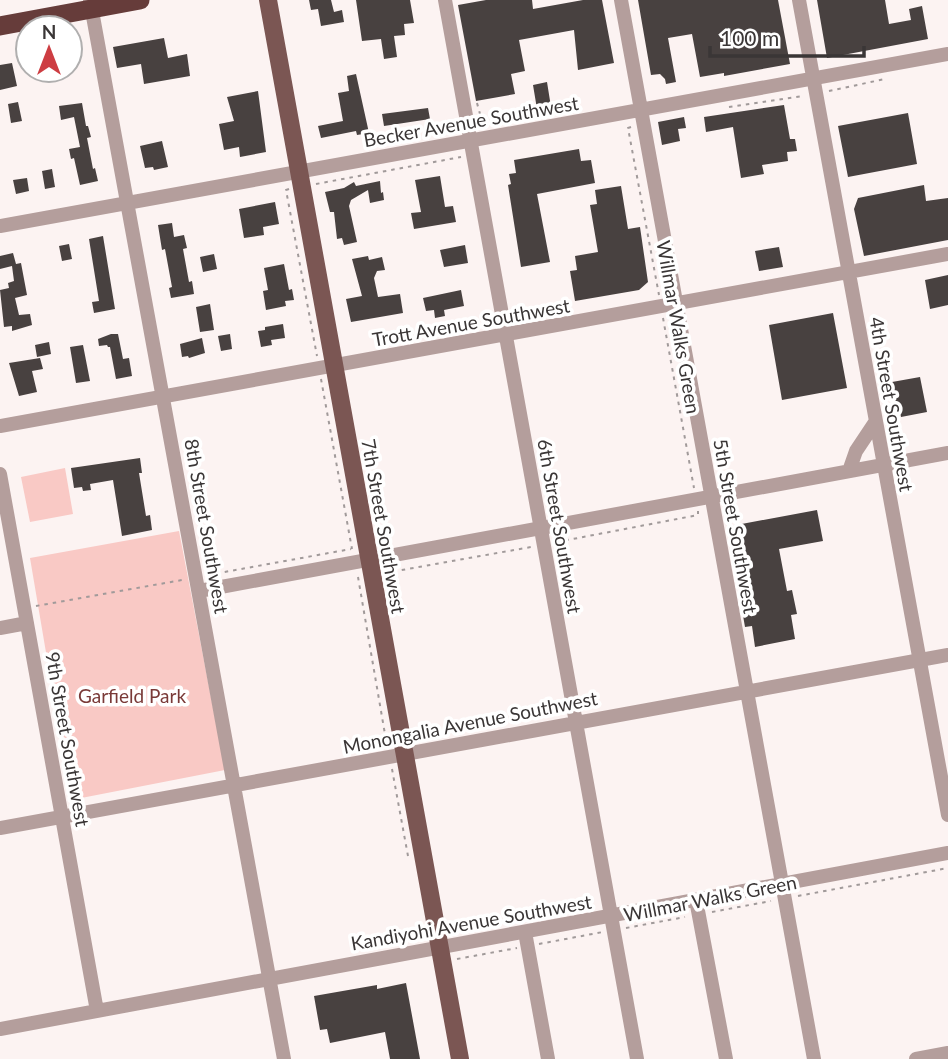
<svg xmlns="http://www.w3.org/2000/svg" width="948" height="1059" font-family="Lato,sans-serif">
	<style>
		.green { fill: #f9c9c5 }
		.building { fill: #484140 }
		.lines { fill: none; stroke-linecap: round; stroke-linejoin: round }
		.path { stroke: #a19a9a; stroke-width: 2; stroke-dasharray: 3.5 5; stroke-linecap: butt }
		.minor { stroke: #b49e9c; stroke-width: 14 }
		.major { stroke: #7b5653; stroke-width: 18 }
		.highway { stroke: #663c3a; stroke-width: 19 }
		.labels { text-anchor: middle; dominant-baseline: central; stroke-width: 7; stroke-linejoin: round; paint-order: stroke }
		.street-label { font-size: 19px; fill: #3a3636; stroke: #fff }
		.park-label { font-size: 19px; fill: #7a3a38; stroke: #fff }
	</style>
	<rect width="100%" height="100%" fill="#fcf3f2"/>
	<!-- green -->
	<path class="green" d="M65 468 73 514 30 522 21 477Z
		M179 531 225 770 71 800 30 558Z"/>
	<!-- building -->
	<path class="building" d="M309 0H331L334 12 342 10 344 22 321 26 318 9 311 10Z
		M356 0H410L414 23 404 24 405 35 394 36 397 57 384 59 381 39 362 41Z
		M486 0H532L533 9 583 0H602L614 63 578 70 574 30 519 40 525 71 511 74 515 94 476 101 458 5Z
		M638 0H778L790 64 724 76V73L700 77 692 34 668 38 676 82 666 84 665 79 660 74 651 75Z
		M817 0H885L889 24 911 20 909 9 922 6 928 39 827 58Z
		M164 38 168 58 187 54 190 76 144 84 141 64 117 68 113 47Z
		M12 63 17 86 0 90V65Z
		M356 74 369 133 357 135 356 131 321 138 318 126 343 121 338 93 349 91 347 76Z
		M547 82 551 107 537 109 533 85Z
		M258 91 266 152 240 157 239 147 224 150 219 124 234 121 227 97Z
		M18 102 22 121 11 123 8 104Z
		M82 103 86 126H88L91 137 87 138 93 169 95 168 98 181 80 185 74 158 71 159 69 149 80 147 74 117 61 120 59 106Z
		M784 105 790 139H795L797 151 787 152 788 161 762 165 764 174 741 178 733 127 706 132 704 117Z
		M428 108 430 119 384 126 382 114Z
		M908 113 917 164 848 177 838 126Z
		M684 117 686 128 678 129 680 141 662 145 658 122Z
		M162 141 168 167 154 170 153 167 145 168 140 146Z
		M579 149 581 161 591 160 595 183 537 194 550 262 521 267 508 185 511 184 509 174 516 173 514 160Z
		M52 169 55 187 45 189 42 171Z
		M440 176 445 207 453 206 456 222 414 229 411 213 421 212 415 180Z
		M27 178 29 191 16 194 13 180Z
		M380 181 381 193 383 192 384 200 370 203 368 190 351 200 349 206 357 242 344 245 342 238 337 239 334 212H330L325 192 344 188 354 182 356 186Z
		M924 185 926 201 948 198V240L864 256 854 209 858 198Z
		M621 186 628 229 640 227 648 282 639 290 575 301 570 271 577 270 575 256 598 252 590 205 597 204 595 190Z
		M275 202 279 224 263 227 264 235 244 238 239 209Z
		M172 223 174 237 184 235 187 248 183 249 189 282 192 281 194 294 171 298 169 288 172 287 165 249 162 250 158 225Z
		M103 236 115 309 94 313 92 302 99 301 89 239Z
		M69 244 72 259 62 261 59 246Z
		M465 245 468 263 444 267 440 250Z
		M779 247 783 267 759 271 755 251Z
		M13 253 16 264 21 263 27 295 15 298 19 315 30 314 32 325 12 331V326L4 327 0 290 9 288 8 283 14 281 12 266 0 269V256Z
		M214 254 217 269 203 272 200 257Z
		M368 256 369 260 382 257 385 270 377 271 374 278 378 297 400 294 403 313 351 322 346 299 362 296 352 259Z
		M284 264 289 290 292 289 294 300 285 301 286 306 266 310 263 291 268 290 264 268Z
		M948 275V305L930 309 925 280Z
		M461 290 464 306 444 310 445 316 435 318 434 310 426 311 423 298Z
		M210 304 214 330 200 332 196 307Z
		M833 313 847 388 782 400 769 325Z
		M283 324 285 338 271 340 272 345 261 347 258 331 265 330V327Z
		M111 334H118L123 359 129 358 132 376 116 379 110 347H108L107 345 99 346 98 339Z
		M230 334 232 349 221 351 218 336Z
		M202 338 205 353 189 358 188 356 182 357 180 344Z
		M49 342 51 354 37 357 35 345Z
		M83 345 90 381 76 383 70 347Z
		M40 358 43 369 32 371 37 392 19 396 9 363Z
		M920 377 927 412 901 417 899 406 896 407 892 382Z
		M140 458 142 473H139L146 516 150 515 152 530 122 536 113 480 90 484 91 490 83 491 82 487 74 488 71 468Z
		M817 510 823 541 779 549 787 591 792 590 797 614 791 615 795 639 755 647 752 626 745 627 736 575 740 574 731 526Z
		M406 983 420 1059H390L385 1032 330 1043 327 1029 320 1030 314 996 377 985V989Z"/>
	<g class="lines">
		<!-- path -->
		<path class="path" d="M829 91 885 79
			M477 103 483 125
			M729 107 803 96
			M631 127 628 128 659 295
			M316 184 461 157
			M289 189 286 190 317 356
			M663 318 694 488
			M321 379 352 549
			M557 542 698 515V511
			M385 573 531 547
			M208 575 351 549
			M358 577 387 746
			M36 606 182 580
			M392 769 408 856
			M798 896 948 868
			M712 912 771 901
			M626 928 685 917
			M539 944 603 932
			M457 959 517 948"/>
		<!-- minor -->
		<path class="minor" d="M90 0 284 1059
			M445 0 637 1059
			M621 0 814 1059
			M799 0 948 815
			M0 226 948 54
			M0 426 948 254
			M849 471 856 451 876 421
			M0 474 97 1011
			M199 591 948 453
			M0 628 27 623
			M0 828 948 655
			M696 900 726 1059
			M525 932 548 1059
			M0 1029 948 853
			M916 1059 948 1053"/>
		<!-- major -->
		<path class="major" d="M268 0 460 1059"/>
		<!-- highway -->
		<path class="highway" d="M0 26 140 0"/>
	</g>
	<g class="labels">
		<!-- street labels -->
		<g class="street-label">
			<text transform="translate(471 121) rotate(-10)">Becker Avenue Southwest</text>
			<text transform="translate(471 322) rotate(-10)">Trott Avenue Southwest</text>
			<text transform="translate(679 327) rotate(80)">Willmar Walks Green</text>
			<text transform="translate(892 404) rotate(80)">4th Street Southwest</text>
			<text transform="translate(207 526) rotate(80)">8th Street Southwest</text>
			<text transform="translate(384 526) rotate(80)">7th Street Southwest</text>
			<text transform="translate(560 526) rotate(80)">6th Street Southwest</text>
			<text transform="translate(736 526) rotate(80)">5th Street Southwest</text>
			<text transform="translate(470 722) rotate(-11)">Monongalia Avenue Southwest</text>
			<text transform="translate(68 739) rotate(80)">9th Street Southwest</text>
			<text transform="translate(710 898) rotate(-11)">Willmar Walks Green</text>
			<text transform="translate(471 922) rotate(-10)">Kandiyohi Avenue Southwest</text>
		</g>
		<!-- park labels -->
		<g class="park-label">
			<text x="132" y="695">Garfield Park</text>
		</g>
	</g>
	<!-- north arrow -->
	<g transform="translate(49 49)"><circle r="33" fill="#ffffff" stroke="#b0afaf" stroke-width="2"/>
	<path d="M0-5L12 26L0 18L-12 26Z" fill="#cd3d42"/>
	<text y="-10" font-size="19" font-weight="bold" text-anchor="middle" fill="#3a3636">N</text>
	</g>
	<!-- scale -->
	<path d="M710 46v10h154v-10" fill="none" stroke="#3a3636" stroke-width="3.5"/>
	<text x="720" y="46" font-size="21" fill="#3a3636" stroke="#ffffff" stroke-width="5" paint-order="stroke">100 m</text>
</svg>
